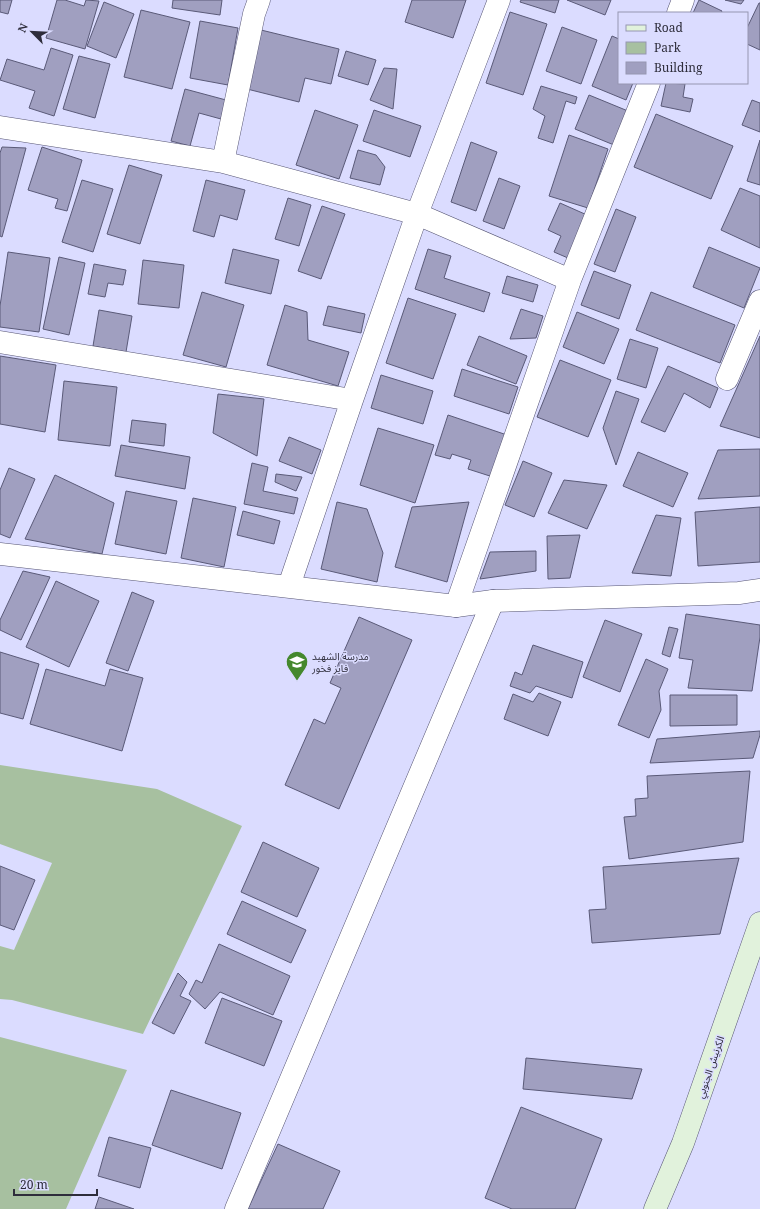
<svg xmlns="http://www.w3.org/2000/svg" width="760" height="1209" font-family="'Noto Serif','Noto Sans Arabic',serif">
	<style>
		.green { fill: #a7c0a0 }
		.building { fill: #a09fc0; stroke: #5a5a78 }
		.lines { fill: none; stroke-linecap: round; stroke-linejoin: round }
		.minor-casing { stroke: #565573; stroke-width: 23 }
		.tertiary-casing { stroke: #565573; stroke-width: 23 }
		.secondary-casing { stroke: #565573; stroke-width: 23 }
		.minor { stroke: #fff; stroke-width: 22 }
		.tertiary { stroke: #fff; stroke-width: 22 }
		.secondary { stroke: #e1f2dc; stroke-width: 22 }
		.labels { text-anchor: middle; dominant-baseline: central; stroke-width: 3; stroke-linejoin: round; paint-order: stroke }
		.poi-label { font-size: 10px; fill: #2e2d3b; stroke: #dbdcff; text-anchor: start }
		.street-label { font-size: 10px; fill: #2e2d3b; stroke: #dbdcff }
	</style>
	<rect width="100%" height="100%" fill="#dbdcff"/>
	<!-- green -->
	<path class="green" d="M0 765 157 789 242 826 143 1034 12 1000 0 999V946L14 950 52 863 0 844Z
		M0 1037 127 1070 66 1209H0Z"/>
	<!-- building -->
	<path class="building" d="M0 0H12L8 14 0 12Z
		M57 0H65L84 6 86 0 99 1 85 49 46 38Z
		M173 0H222L220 15 172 8Z
		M412 0H466L453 38 405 22Z
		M521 0H559L555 13 520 2Z
		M567 0H611L605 15Z
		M699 0 722 11 721 13H693Z
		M725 0H744L741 4Z
		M104 2 134 14 116 58 87 46Z
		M759 3H760V50L747 44V28Z
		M141 10 190 22 172 89 124 77Z
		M510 12 547 24 523 95 486 83Z
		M200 21 238 28 228 85 190 78Z
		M562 27 597 40 581 84 546 71Z
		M261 30 339 49 331 84 305 78 299 102 247 89Z
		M612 36 619 39V83H633L626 100 592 86Z
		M51 48 73 55 54 116 29 108 35 91 0 80 7 59 44 70Z
		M346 51 376 60 368 85 338 76Z
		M79 56 110 64 95 118 63 109Z
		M384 68 397 69 393 109 370 100Z
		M666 83 685 84 683 97 693 99 690 112 661 106Z
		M541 86 577 97 575 104 566 101 553 143 538 138 545 116 533 109Z
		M185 89 226 100 221 119 199 113 190 146 171 141Z
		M589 95 628 111 614 145 575 129Z
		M752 100 760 103V132L742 125Z
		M315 110 358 125 339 179 296 165Z
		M374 110 421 126 410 157 363 141Z
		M656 114 733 146 711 199 634 167Z
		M569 135 608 149 588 208 549 196Z
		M760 140V185L747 181Z
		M471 142 497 152 476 211 451 202Z
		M2 147 26 148 2 237 0 236V153Z
		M42 147 82 160 67 211 55 208 58 199 28 190Z
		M358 150 376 155 385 167 380 185 350 178Z
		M129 165 162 175 140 244 107 234Z
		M499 178 520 186 504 229 483 221Z
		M82 180 113 189 93 252 62 242Z
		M206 180 245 190 237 220 220 215 214 237 193 231Z
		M740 188 760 196V248L721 230Z
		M288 198 311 205 299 246 275 239Z
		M560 203 587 215 568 258 554 252 561 236 548 230Z
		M322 206 345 214 321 279 298 271Z
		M616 209 636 217 615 272 594 264Z
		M709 247 760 268 744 308 693 287Z
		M233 249 279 260 271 294 225 283Z
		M428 249 451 256 444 278 490 293 484 312 415 289Z
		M8 252 50 258 39 332 0 327V306Z
		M59 257 85 263 69 335 43 329Z
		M143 260 184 265 179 308 138 304Z
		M94 264 126 270 123 285 108 283 105 297 88 294Z
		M594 271 631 285 619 319 581 305Z
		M507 276 538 285 533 302 502 293Z
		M202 292 244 305 226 367 183 355Z
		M651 292 735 325 720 363 636 330Z
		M408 298 456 314 433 379 386 363Z
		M285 305 307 312 308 340 349 352 338 386 267 365Z
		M328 306 365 314 361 333 323 325Z
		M521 309 543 316 536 338 510 339Z
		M99 310 132 316 126 352 93 346Z
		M577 312 619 329 604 364 563 347Z
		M479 336 527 356 516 384 467 365Z
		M760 336V438L720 426Z
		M630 339 658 348 646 388 617 379Z
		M0 356 56 365 45 432 0 424Z
		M560 360 611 380 588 437 537 417Z
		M668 366 718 388 710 408 684 393 665 432 641 422Z
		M462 369 518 387 509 414 454 396Z
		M381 375 433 391 423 424 371 408Z
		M64 381 117 387 110 446 58 440Z
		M616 391 639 399 616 465 603 428Z
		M218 394 264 399 257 456 213 433Z
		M448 415 507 435 493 477 468 469 471 460 452 454 450 459 435 455Z
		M132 420 166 424 164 446 129 442Z
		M378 428 434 445 415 503 360 485Z
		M289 437 321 450 312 474 279 461Z
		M121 445 190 457 185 489 115 476Z
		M760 449V496L698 499 718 450Z
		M638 452 688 473 673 507 623 486Z
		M523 461 552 473 534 517 505 505Z
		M252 463 268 467 263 491 298 498 294 514 244 504Z
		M9 468 35 479 10 538 0 534V490Z
		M276 474 302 477 296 491 275 482Z
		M55 475 114 503 102 554 25 539Z
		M564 480 607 485 587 529 548 513Z
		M126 491 177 501 166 554 115 544Z
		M193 498 236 507 224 567 181 558Z
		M337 502 367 509 383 553 377 582 321 569Z
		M469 502 447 582 395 567 412 507Z
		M760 507V562L698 566 695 512Z
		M243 511 280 521 274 544 237 535Z
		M656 515 681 518 671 576 632 573Z
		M580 535 570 578 548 579 547 536Z
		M536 551V571L480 579 490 552Z
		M23 571 50 577 21 640 0 630V620Z
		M56 581 99 601 69 667 26 647Z
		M132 592 154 601 128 671 106 663Z
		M686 614 760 625V637L752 691 688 688 693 660 679 658Z
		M359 617 412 640 339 809 285 785 314 719 325 724 341 688 330 683Z
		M605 620 642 634 620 692 583 677Z
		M669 627 678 629 670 657 662 654Z
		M533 645 583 662 572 698 536 686 530 693 510 686 515 672 522 675Z
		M0 652 39 664 23 719 0 713Z
		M646 659 668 669 659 691 661 710 649 738 618 725Z
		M46 669 105 686 110 669 143 678 122 751 30 724Z
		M539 693 561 702 548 736 504 719 513 694 533 702Z
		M670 695H737V725L670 726Z
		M760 731V735L753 758 650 763 657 739Z
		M750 771 743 842 629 859 624 817 636 816 635 799 648 798 647 776Z
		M263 842 319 868 297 917 241 892Z
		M739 858 720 934 592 943 589 910 606 909 603 867Z
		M0 866 35 880 14 930 0 925Z
		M242 901 306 930 291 963 227 934Z
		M219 944 290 976 273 1015 220 992 205 1009 189 994 196 980 202 983Z
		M178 973 187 982 180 996 191 1001 174 1034 152 1023Z
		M222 998 282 1021 264 1066 205 1043Z
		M526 1058 642 1069 632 1099 523 1089Z
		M171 1090 241 1113 222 1169 152 1145Z
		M521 1107 602 1139 575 1209H512L485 1198Z
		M109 1137 151 1148 140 1188 98 1176Z
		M278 1144 340 1171 323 1209H248Z
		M99 1197 134 1209H95Z"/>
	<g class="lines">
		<!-- minor casing -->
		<g class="minor-casing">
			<path id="minor" d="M678 13 683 0
				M0 127 223 162 417 214 570 280
				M223 162 254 14 259 0
				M0 342 352 400
				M727 379 760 301
				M289 586 352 400 417 214 499 0
				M456 606 570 280 649 83
				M236 1209 493 601"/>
		</g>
		<!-- tertiary casing -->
		<g class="tertiary-casing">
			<path id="tertiary" d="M0 554 456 606 493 601 739 593 760 590"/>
		</g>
		<!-- secondary casing -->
		<g class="secondary-casing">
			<path id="secondary" d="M655 1209 683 1143 760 923"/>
		</g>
		<!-- minor -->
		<use href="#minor" class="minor"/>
		<!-- tertiary -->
		<use href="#tertiary" class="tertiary"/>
		<!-- secondary -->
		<use href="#secondary" class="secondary"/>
	</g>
	<!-- icons -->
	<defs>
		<g id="school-pin" transform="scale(1.15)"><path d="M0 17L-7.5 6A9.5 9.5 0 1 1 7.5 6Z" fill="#44882d" stroke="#dbdcff"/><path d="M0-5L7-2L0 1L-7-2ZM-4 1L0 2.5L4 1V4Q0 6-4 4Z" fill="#fff"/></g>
	</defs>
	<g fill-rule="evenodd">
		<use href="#school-pin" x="297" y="662"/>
	</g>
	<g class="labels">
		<!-- poi labels -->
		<g class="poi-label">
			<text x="312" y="656">مدرسة الشهيد<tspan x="312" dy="12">فايز فخور</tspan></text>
		</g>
		<!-- street labels -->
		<g class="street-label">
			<text transform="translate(710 1067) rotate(-71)">الكرنيش الجنوبي</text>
		</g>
	</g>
	<!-- legend -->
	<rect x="618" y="12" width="130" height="72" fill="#dbdcff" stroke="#9696b1"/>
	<rect x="626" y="25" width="20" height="6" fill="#e1f2dc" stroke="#9696b1"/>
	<text x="654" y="32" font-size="12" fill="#2e2d3b">Road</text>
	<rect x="626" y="42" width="20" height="12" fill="#a7c0a0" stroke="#9696b1"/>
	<text x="654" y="52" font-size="12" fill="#2e2d3b">Park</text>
	<rect x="626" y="62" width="20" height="12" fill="#a09fc0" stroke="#9696b1"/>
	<text x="654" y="72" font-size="12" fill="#2e2d3b">Building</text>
	<!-- north arrow -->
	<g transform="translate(32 32) rotate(294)" stroke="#dbdcff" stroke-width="3" paint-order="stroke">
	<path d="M0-3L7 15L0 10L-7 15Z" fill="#2e2d3b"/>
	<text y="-6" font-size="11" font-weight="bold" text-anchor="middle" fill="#2e2d3b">N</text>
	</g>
	<!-- scale -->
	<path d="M14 1189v6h83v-6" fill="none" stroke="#2e2d3b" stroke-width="2"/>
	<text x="20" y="1189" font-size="12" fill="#2e2d3b" stroke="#dbdcff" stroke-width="3" paint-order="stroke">20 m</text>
</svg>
